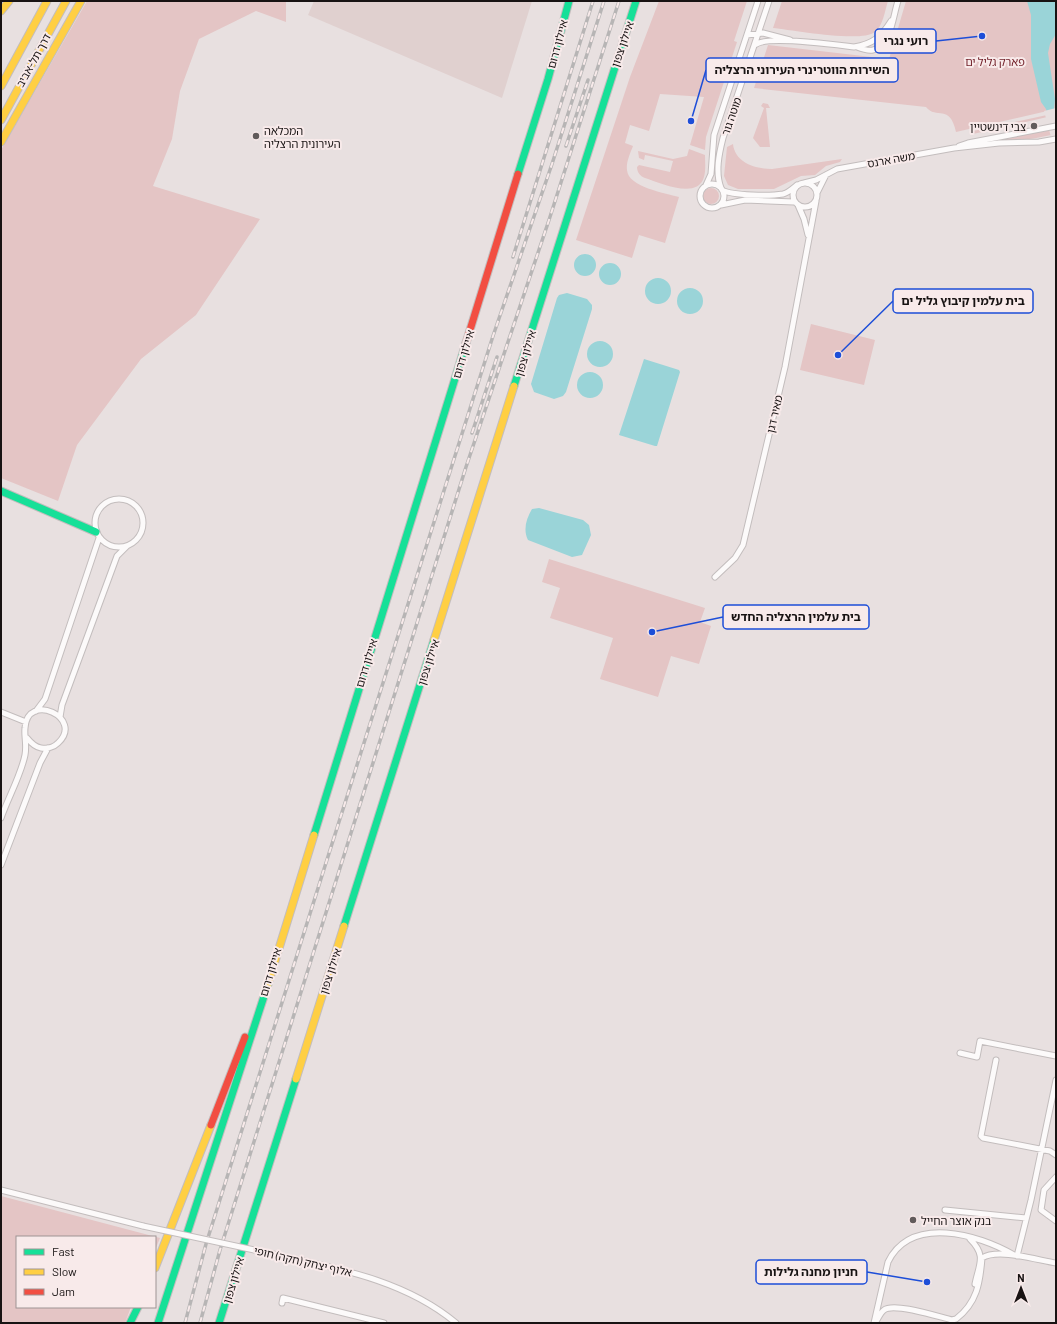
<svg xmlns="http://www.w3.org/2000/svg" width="1057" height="1324" font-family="Barlow,'Noto Sans Hebrew',sans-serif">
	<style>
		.built { fill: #e0d0cf }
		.green { fill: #e4c5c5 }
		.water { fill: #9ad4d8 }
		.pier { fill: #e8e0e0 }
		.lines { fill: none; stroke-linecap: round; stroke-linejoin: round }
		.street-casing { stroke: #c3bdbd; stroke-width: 7 }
		.fast-casing { stroke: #c3bdbd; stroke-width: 9 }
		.slow-casing { stroke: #c3bdbd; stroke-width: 9 }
		.jam-casing { stroke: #c3bdbd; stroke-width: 9 }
		.street { stroke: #fcfafa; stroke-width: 5 }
		.fast { stroke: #16e098; stroke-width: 7 }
		.slow { stroke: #ffcf43; stroke-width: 7 }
		.jam { stroke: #f24e42; stroke-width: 7 }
		.rail-casing { stroke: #b7b5b5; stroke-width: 3.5 }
		.rail { stroke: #f8eaea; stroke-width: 2; stroke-dasharray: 6; stroke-linecap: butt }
		.street-bridge-casing { stroke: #c3bdbd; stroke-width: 7; stroke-linecap: butt }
		.street-bridge { stroke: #fcfafa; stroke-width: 5 }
		.poi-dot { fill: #615b5b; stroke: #f8eaea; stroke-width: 1.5 }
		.labels { text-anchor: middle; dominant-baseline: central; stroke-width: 4; stroke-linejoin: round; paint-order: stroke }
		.street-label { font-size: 11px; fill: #181313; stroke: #f8eaea }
		.park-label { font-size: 11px; fill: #701e27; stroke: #f8eaea }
		.poi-label { font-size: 11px; fill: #181313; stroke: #f8eaea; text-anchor: start }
		.leader { fill: none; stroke: #1d4ed8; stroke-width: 1.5 }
		.callout-dot { fill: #1d4ed8; stroke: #f8eaea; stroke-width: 1.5 }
		.callout { fill: #f8eaea; stroke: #1d4ed8; stroke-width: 1.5 }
		.callout-label { font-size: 12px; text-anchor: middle; font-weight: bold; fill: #181313 }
	</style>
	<rect width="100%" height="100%" fill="#e8e0e0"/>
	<!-- built -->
	<path class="built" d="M314 1H532L502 98 308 15Z"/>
	<!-- green -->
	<path class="green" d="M87 1H286V22L256 11 199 39 180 91 172 139 153 186 260 219 196 315 141 359 77 445 58 501 1 478V150Z
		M659 1H747L734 41 737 42 706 137 705 150 690 145 704 97 660 94 649 131 630 125 625 143 633 146C630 154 626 162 627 170 628 187 665 193 679 197L665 243 639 235 632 258 576 240 630 77Z
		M782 1H888C885 10 883 26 875 32 861 43 793 30 773 28Z
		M906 1H1056V109L956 132C950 103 936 120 926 107L754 88 768 45 889 59Z
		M763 103 768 104 770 108H766L770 147H760L753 138 764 108 761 106Z
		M1056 113V115L973 134V131Z
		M1056 129V134C1038 138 1018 142 1000 140Z
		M733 144C735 163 756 169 772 169L842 159 840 162 826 166 815 175 801 176 774 189H738L728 185 724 176 727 147Z
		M689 149 705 155C705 162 706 170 704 177 698 200 660 183 645 178 640 176 637 172 637 167L639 165 670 172 673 161 645 155 644 160 639 158 638 151 673 159 687 156Z
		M703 196a8 8 0 1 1 16 0a8 8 0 1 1-16 0Z
		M811 324 875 340 864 385 800 370Z
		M549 559 705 608 700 622 711 626 699 664 671 656 658 697 600 679 613 638 550 618 560 588 542 582Z
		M1 1196 160 1238 155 1250V1237H17V1307H131L125 1323H1Z"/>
	<!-- water -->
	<path class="water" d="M1027 1H1056V34L1050 44 1048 53 1055 99 1054 110 1056 121V148L1046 109 1041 102 1031 59V15Z
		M574 265a11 11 0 1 1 22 0a11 11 0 1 1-22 0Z
		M599 274a11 11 0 1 1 22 0a11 11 0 1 1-22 0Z
		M645 291a13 13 0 1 1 26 0a13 13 0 1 1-26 0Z
		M677 301a13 13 0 1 1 26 0a13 13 0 1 1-26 0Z
		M567 293 587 299 592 305V309L566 392 563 396 554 399 534 392 531 384 557 298 559 295Z
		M587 354a13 13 0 1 1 26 0a13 13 0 1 1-26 0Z
		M644 359 679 370 680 372 657 446H655L619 435Z
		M577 385a13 13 0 1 1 26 0a13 13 0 1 1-26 0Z
		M539 508 583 520 589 525 591 535 582 555 572 557 528 540C523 530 526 519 532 509Z"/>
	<!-- pier -->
	<path class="pier" d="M1056 108V147L1054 148 1044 111Z"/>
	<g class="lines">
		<!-- street casing -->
		<g class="street-casing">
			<path id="street" d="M747 35 763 33 790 40
				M755 45C766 35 837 45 854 47 873 44 881 37 891 21
				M857 47C862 49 868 51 873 50 891 48 893 15 898 1
				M959 146 968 143 1056 126
				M793 195a12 12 0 1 1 24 0a12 12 0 1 1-24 0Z
				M804 183 816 180 837 169 954 148 999 143 1039 142 1056 139
				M700 196a12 12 0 1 1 24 0a12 12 0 1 1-24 0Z
				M706 185 711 174 714 135 758 1
				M721 188C715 172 719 154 723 138L769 1
				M722 190C733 196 771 196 783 194 788 193 792 189 797 185
				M817 193 826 175
				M721 205 745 200 794 202
				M798 205 804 219 808 235
				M95 523a24 24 0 1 1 48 0a24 24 0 1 1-48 0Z
				M715 577 735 558 743 545 785 367 816 201
				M36 711 45 699 99 538
				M1 712 26 722
				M60 717 62 705 117 556 127 546
				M1 818C8 798 21 775 25 755 27 744 24 737 25 728 27 691 85 718 58 743 54 747 47 749 41 748 35 747 31 743 27 738
				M1 865 40 763 48 748
				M960 1053 977 1057 980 1041 1056 1056
				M996 1060 981 1136 983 1138 1050 1151 1056 1155
				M1056 1177 1044 1190 1041 1210 1056 1221
				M1 1190 143 1226
				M945 1210 1026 1218
				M970 1239C987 1256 979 1264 975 1284
				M273 1254C336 1268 405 1280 456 1323
				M1017 1256 1031 1200 1056 1080
				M282 1303 283 1298 384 1323
				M874 1323 888 1262C911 1215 978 1234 1014 1255
				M875 1323C878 1319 880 1313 884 1310 894 1302 939 1317 952 1320L956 1319C977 1303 980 1283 982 1258 998 1248 1037 1260 1056 1263"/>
		</g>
		<!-- fast casing -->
		<g class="fast-casing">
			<path id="fast" d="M518 174 548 79 569 1
				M514 386 636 1
				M1 491 96 532
				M314 835 466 343
				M344 926 434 640
				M130 1323 138 1307
				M158 1323 268 984
				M219 1323 296 1079"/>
		</g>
		<!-- slow casing -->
		<g class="slow-casing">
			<path id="slow" d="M1 11 9 1
				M1 86 47 1
				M1 120 66 1
				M1 142 81 1
				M434 640 514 386
				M268 984 314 835
				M296 1079 344 926
				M155 1268 211 1125"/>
		</g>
		<!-- jam casing -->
		<g class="jam-casing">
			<path id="jam" d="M466 343 518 174
				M211 1125 245 1037"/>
		</g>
		<!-- street -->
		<use href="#street" class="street"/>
		<!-- fast -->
		<use href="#fast" class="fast"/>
		<!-- slow -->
		<use href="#slow" class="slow"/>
		<!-- jam -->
		<use href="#jam" class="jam"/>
		<!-- rail casing -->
		<g class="rail-casing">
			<path id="rail" d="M566 146 588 80
				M513 257 593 1
				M472 433 497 357
				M185 1323 206 1244 325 866 493 336 552 164 604 1
				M200 1323 220 1250 466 467 549 220 619 1"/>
		</g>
		<!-- rail -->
		<use href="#rail" class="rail"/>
		<!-- street-bridge casing -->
		<g class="street-bridge-casing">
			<path id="street-bridge" d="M143 1226 273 1254"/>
		</g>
		<!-- street-bridge -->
		<use href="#street-bridge" class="street-bridge"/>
	</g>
	<!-- markers -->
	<g class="poi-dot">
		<circle cx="1034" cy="126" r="4"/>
		<circle cx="256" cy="136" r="4"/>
		<circle cx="913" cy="1220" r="4"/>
	</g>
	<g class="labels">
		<!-- street labels -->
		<g class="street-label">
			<text transform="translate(557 44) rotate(-75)">איילון דרום</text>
			<text transform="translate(622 44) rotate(-71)">איילון צפון</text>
			<text transform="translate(33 60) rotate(-61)">דרך תל-אביב</text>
			<text transform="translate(731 116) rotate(-71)">מוטה גור</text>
			<text transform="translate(891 159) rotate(-10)">משה ארנס</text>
			<text transform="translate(525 353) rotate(-73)">איילון צפון</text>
			<text transform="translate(463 354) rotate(-73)">איילון דרום</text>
			<text transform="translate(774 414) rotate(-77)">מאיר דגן</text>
			<text transform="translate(428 662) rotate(-72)">איילון צפון</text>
			<text transform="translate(366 663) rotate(-73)">איילון דרום</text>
			<text transform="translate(330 971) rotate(-72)">איילון צפון</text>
			<text transform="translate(270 972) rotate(-73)">איילון דרום</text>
			<text transform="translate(303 1261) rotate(13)">אלוף יצחק (חקה) חופי</text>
			<text transform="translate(233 1280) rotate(-73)">איילון צפון</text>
		</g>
		<!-- park labels -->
		<g class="park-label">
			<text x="995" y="61">פארק גליל ים</text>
		</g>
		<!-- poi labels -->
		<g class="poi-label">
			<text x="1026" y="126" text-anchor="end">צבי דינשטיין</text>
			<text x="264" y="130">המכלאה<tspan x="264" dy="13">העירונית הרצליה</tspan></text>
			<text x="921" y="1220">בנק אוצר החייל</text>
		</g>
	</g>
	<!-- callouts -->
	<path class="leader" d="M982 36L936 41M691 121L706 70M838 355L893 301M652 632L723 617M927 1282L867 1272"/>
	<g class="callout-dot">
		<circle cx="982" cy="36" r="4"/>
		<circle cx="691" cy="121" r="4"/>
		<circle cx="838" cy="355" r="4"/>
		<circle cx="652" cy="632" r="4"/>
		<circle cx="927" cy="1282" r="4"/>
	</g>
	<g class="callout">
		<rect x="875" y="29" width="61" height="24" rx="4"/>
		<rect x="706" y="58" width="192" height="24" rx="4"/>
		<rect x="893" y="289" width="140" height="24" rx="4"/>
		<rect x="723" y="605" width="146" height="24" rx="4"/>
		<rect x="756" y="1260" width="111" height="24" rx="4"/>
	</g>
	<g class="callout-label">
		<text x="906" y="45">רועי נגרי</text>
		<text x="802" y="74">השירות הווטרינרי העירוני הרצליה</text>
		<text x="963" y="305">בית עלמין קיבוץ גליל ים</text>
		<text x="796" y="621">בית עלמין הרצליה החדש</text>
		<text x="811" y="1276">חניון מחנה גלילות</text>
	</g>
	<!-- border -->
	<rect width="1057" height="1324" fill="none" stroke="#181313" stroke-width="4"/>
	<!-- legend -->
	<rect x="16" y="1236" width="140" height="72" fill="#f8eaea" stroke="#9e9494"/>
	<rect x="24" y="1249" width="20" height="6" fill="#16e098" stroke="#9e9494"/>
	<text x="52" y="1256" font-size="12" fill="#181313">Fast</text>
	<rect x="24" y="1269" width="20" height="6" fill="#ffcf43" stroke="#9e9494"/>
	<text x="52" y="1276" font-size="12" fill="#181313">Slow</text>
	<rect x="24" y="1289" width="20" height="6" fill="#f24e42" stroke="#9e9494"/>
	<text x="52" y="1296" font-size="12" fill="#181313">Jam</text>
	<!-- north arrow -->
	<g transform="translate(1021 1288)" stroke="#f8eaea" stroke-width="3" paint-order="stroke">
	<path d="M0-3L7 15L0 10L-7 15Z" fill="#181313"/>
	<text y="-6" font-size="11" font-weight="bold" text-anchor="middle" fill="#181313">N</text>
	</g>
</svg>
